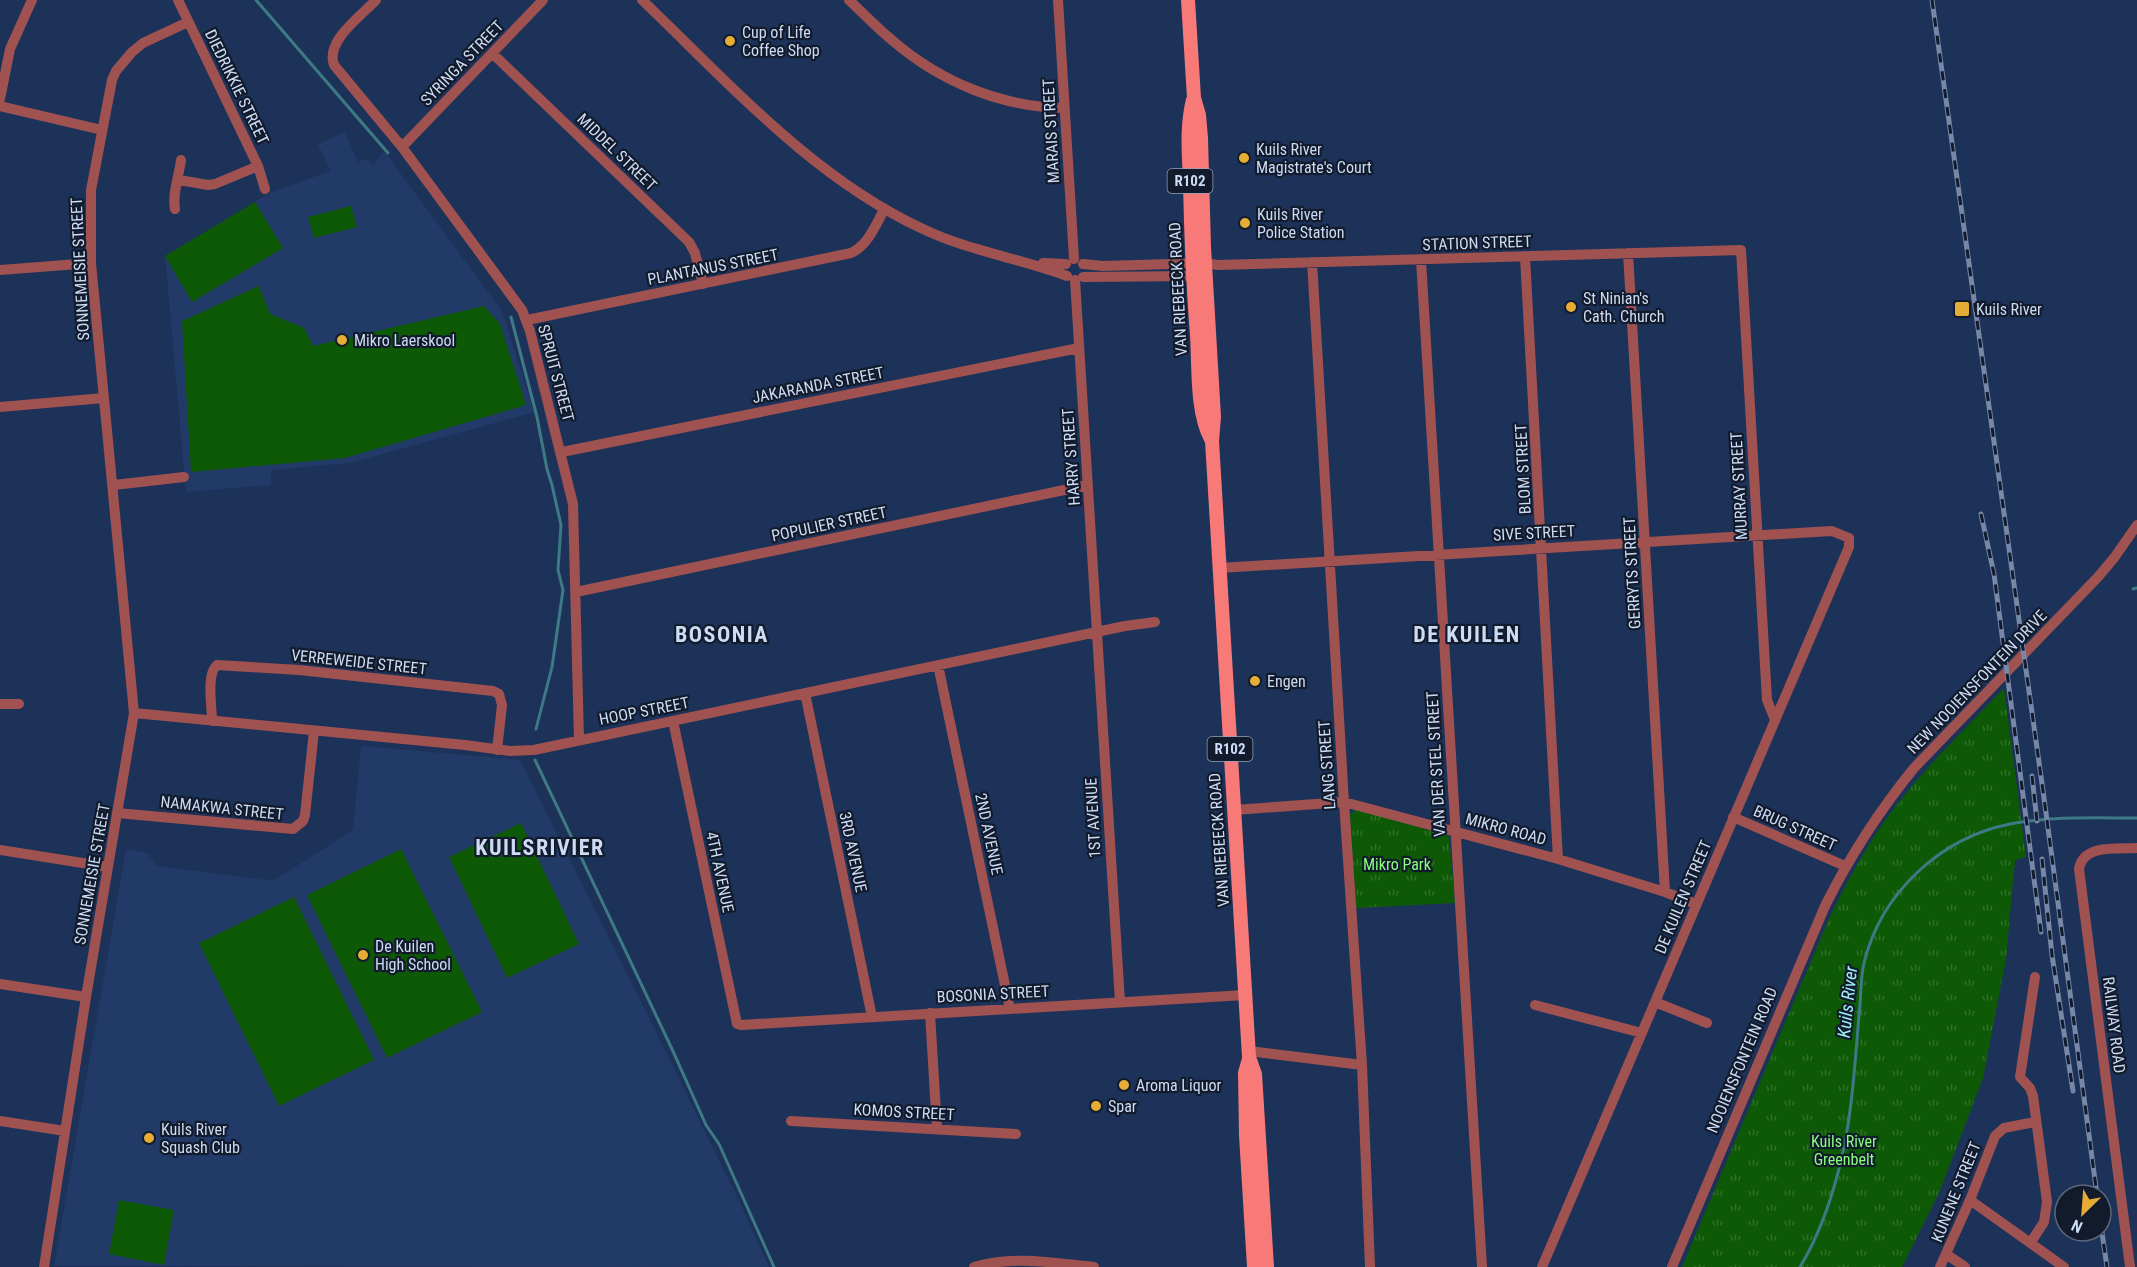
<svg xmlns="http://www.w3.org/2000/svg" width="2137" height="1267" font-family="'Roboto Condensed',sans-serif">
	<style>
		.built { fill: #223a68 }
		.park { fill: url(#park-tufts) }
		.pitch { fill: #0d5905 }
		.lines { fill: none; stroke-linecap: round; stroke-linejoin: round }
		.stream { stroke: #3e7a85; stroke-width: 3 }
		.minor { stroke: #a05251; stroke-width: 10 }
		.major { stroke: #f77978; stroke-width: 14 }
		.rail-casing { stroke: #7687a7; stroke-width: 5 }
		.rail { stroke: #111b2c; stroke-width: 3; stroke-dasharray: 9; stroke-linecap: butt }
		.poi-dot { fill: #e5ad35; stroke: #111b2c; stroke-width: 2 }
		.labels { text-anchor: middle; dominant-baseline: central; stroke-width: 4.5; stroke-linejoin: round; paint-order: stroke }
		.shield { fill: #111b2c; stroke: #95a1b8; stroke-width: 1.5 }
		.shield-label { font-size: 15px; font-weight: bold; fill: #cddbf4 }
		.poi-label { font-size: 16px; fill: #cddbf4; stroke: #111b2c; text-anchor: start }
		.street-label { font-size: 16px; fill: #cddbf4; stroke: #111b2c }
		.park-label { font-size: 16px; fill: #8aff7e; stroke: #111b2c }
		.water-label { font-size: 18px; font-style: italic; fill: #9ff1f7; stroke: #111b2c }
		.district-label { font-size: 22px; font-weight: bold; letter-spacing: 1.5px; fill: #cddbf4; stroke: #111b2c }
	</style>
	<defs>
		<pattern id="park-tufts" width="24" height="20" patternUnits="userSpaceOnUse" patternTransform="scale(1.5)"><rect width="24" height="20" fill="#0d5905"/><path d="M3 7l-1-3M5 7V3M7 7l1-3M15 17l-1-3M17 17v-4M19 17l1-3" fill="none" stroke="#2f702a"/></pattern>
	</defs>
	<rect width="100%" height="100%" fill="#1d3259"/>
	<!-- built -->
	<path class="built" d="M345 132 358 162 367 159 373 165 384 151 502 311 534 412 350 463 271 470V485L186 492 165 256 270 193 330 171 318 144Z
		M361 746 520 760 654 1028 741 1205 769 1267 54 1266 126 849 148 853 156 866 273 881 353 830Z"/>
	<!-- park -->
	<path class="park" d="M2004 688 2026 857 2015 860 2006 959 1983 1078 1939 1193 1902 1267H1682L1828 921C1847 881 1868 842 1895 807 1928 764 1967 727 2004 688Z
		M1356 809 1449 836 1455 903 1356 908 1350 815Z"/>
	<!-- pitch -->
	<path class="pitch" d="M255 202 283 248 192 302 165 256Z
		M351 206 357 227 314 238 308 217Z
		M259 286 270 314 304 328 313 346 484 306 500 324 526 405 345 458 191 472 182 321Z
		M521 823 579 944 507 978 449 857Z
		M401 849 482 1012 387 1058 307 895Z
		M294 897 374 1060 279 1106 199 943Z
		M119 1200 174 1210 164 1265 109 1254Z"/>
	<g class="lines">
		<!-- stream -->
		<path class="stream" d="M256 0 388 153
			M511 317 537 417 547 469 552 485 561 525 558 570 563 590 552 667 536 729
			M2133 589 2137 588
			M535 760 672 1049 706 1125 719 1144 774 1267
			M1800 1267C1828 1221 1845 1157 1851 1103 1855 1070 1857 1037 1860 1004 1861 991 1861 976 1864 963 1881 893 1940 838 2010 824 2052 816 2094 818 2137 818"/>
		<!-- minor -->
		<path class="minor" d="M178 0 258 166 265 189
			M376 0C361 16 325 41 334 65L402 147 522 310 530 331 573 504 579 739
			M642 0C729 83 813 178 923 229 969 251 1019 258 1067 276
			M849 0C864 14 877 28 893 41 941 82 1001 107 1064 108
			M1058 0 1074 259
			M492 53 689 242 695 253 703 284
			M0 99 10 49 32 0
			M0 106 102 130
			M402 147 543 0
			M179 180 208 185 215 184 258 166
			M175 209C172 194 179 176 181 160
			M1628 253 1665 892
			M1525 257 1558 859
			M1421 260 1482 1267
			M1312 262 1344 802 1362 1065 1370 1267
			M1043 263 1066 264
			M1083 264 1103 266 1204 263 1218 265 1741 250 1767 700 1775 720
			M0 270 91 263
			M1083 277 1199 276
			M1075 280 1120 1002
			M527 320 851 253C868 245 875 226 884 210
			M0 407 104 398
			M562 452 1079 348
			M114 485 184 477
			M1219 568 1815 532 1832 531 1849 538V547L1542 1267
			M576 592 1088 485
			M938 665 1010 1009
			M805 693 872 1017
			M0 704H19
			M134 713 465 745 510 751 534 750 1125 626 1155 622
			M212 721C212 707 206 674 217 665L299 670 493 691 499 694 502 705 497 750
			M673 721 737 1024 741 1025 1245 995
			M1234 810 1344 802 1558 859 1665 892 1696 904
			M117 813 293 829 303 821 305 815 314 731
			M1733 817 1845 866
			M0 850 108 867
			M0 984 86 997
			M1655 1002 1707 1023
			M1535 1005 1642 1033
			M930 1013 937 1129
			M1249 1051 1362 1065
			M0 1121 65 1131
			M791 1121 1016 1134
			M1970 1200 2064 1267
			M2031 1242 2044 1222 2047 1202 2033 1096 2030 1088 2020 1077 2035 977
			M1946 1254 1965 1267
			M44 1267 86 997 134 713 91 263V190L112 80 116 71 132 52 143 43 188 22
			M974 1267C1014 1255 1054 1263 1094 1267
			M1672 1267 1825 906C1850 856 1879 811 1914 768L2098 577 2114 558 2137 525
			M1940 1267 1970 1200 1995 1136 2004 1128 2035 1122
			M2130 1267 2079 869C2083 844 2117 849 2137 848"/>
		<!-- major -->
		<path class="major" d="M1188 0 1194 98 1199 115 1201 138 1204 247 1214 417 1212 441 1249 1057 1255 1074 1267 1267
			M1193 100C1186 127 1189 155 1190 183 1191 234 1193 284 1197 335 1199 365 1196 412 1211 439
			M1249 1059 1245 1073 1246 1135 1254 1267"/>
		<!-- rail casing -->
		<g class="rail-casing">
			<path id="rail" d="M1932 0 2044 798 2097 1195
				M1981 514 1994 574 2041 932
				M2032 776 2037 821
				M2042 859 2052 955 2073 1091
				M2101 1226 2107 1267"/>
		</g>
		<!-- rail -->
		<use href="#rail" class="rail"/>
	</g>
	<!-- markers -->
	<g class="poi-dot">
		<circle cx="730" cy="41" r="6"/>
		<circle cx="1244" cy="158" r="6"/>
		<circle cx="1245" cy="223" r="6"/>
		<circle cx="1571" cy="307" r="6"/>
		<rect x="1954" y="301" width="16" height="16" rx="3"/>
		<circle cx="342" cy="340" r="6"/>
		<circle cx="1255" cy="681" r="6"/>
		<circle cx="363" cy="955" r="6"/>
		<circle cx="1124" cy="1085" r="6"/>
		<circle cx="1096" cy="1106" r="6"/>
		<circle cx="149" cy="1138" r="6"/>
	</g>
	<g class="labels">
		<!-- shield labels -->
		<g class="shield">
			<rect x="1167.5" y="169" width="45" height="24" rx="4.5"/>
			<rect x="1207.5" y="737" width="45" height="24" rx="4.5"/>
		</g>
		<g class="shield-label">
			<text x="1190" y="181">R102</text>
			<text x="1230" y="749">R102</text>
		</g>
		<!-- poi labels -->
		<g class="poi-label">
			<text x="742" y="32">Cup of Life<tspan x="742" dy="18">Coffee Shop</tspan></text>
			<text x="1256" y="149">Kuils River<tspan x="1256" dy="18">Magistrate's Court</tspan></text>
			<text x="1257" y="214">Kuils River<tspan x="1257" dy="18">Police Station</tspan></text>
			<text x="1583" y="298">St Ninian's<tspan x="1583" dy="18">Cath. Church</tspan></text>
			<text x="1976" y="309">Kuils River</text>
			<text x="354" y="340">Mikro Laerskool</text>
			<text x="1267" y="681">Engen</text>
			<text x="375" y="946">De Kuilen<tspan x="375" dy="18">High School</tspan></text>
			<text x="1136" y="1085">Aroma Liquor</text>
			<text x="1108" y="1106">Spar</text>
			<text x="161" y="1129">Kuils River<tspan x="161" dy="18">Squash Club</tspan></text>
		</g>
		<!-- street labels -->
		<g class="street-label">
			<text transform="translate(462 63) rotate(-46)">SYRINGA STREET</text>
			<text transform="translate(237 87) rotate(64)">DIEDRIKKIE STREET</text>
			<text transform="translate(1051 131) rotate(-93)">MARAIS STREET</text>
			<text transform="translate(617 152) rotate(44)">MIDDEL STREET</text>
			<text transform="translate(1477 243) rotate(-2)">STATION STREET</text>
			<text transform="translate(713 267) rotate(-11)">PLANTANUS STREET</text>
			<text transform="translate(80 269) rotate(-93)">SONNEMEISIE STREET</text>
			<text transform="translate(1178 289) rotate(-93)">VAN RIEBEECK ROAD</text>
			<text transform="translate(556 373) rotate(75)">SPRUIT STREET</text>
			<text transform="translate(818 385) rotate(-11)">JAKARANDA STREET</text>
			<text transform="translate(1071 457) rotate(-94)">HARRY STREET</text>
			<text transform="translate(1523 469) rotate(-93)">BLOM STREET</text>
			<text transform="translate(1739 486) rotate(-93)">MURRAY STREET</text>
			<text transform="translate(829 524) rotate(-12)">POPULIER STREET</text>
			<text transform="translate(1534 533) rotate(-3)">SIVE STREET</text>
			<text transform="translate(1632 573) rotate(-93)">GERRYTS STREET</text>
			<text transform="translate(359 662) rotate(6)">VERREWEIDE STREET</text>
			<text transform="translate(1977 682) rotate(-46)">NEW NOOIENSFONTEIN DRIVE</text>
			<text transform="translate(644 711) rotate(-11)">HOOP STREET</text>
			<text transform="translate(1436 764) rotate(-93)">VAN DER STEL STREET</text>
			<text transform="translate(1327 765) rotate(-94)">LANG STREET</text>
			<text transform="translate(222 808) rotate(6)">NAMAKWA STREET</text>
			<text transform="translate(1093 818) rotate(-93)">1ST AVENUE</text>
			<text transform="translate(1795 828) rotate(24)">BRUG STREET</text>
			<text transform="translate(1506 829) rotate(15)">MIKRO ROAD</text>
			<text transform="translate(989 834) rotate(78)">2ND AVENUE</text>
			<text transform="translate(1219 840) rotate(-94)">VAN RIEBEECK ROAD</text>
			<text transform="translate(853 852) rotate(78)">3RD AVENUE</text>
			<text transform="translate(720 872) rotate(78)">4TH AVENUE</text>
			<text transform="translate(92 874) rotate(-80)">SONNEMEISIE STREET</text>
			<text transform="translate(1683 897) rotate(-67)">DE KUILEN STREET</text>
			<text transform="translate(993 994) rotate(-3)">BOSONIA STREET</text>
			<text transform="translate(2114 1025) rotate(83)">RAILWAY ROAD</text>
			<text transform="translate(1742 1060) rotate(-67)">NOOIENSFONTEIN ROAD</text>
			<text transform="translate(904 1112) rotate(3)">KOMOS STREET</text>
			<text transform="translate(1956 1192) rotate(-68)">KUNENE STREET</text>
		</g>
		<!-- park labels -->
		<g class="park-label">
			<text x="1397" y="864">Mikro Park</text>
			<text x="1844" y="1141">Kuils River<tspan x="1844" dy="18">Greenbelt</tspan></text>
		</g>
		<!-- water labels -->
		<g class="water-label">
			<text transform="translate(1847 1002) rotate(-84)">Kuils River</text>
		</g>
		<!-- district labels -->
		<g class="district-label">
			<text x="722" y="634">BOSONIA</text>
			<text x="1467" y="634">DE KUILEN</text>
			<text x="540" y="847">KUILSRIVIER</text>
		</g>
	</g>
	<!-- north arrow -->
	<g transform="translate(2083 1213) rotate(205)"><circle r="28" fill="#111b2c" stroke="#5c687c" stroke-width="1.5"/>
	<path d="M0-4.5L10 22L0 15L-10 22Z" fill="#e5ad35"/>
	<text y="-9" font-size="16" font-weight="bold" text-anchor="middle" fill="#cddbf4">N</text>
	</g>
</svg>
